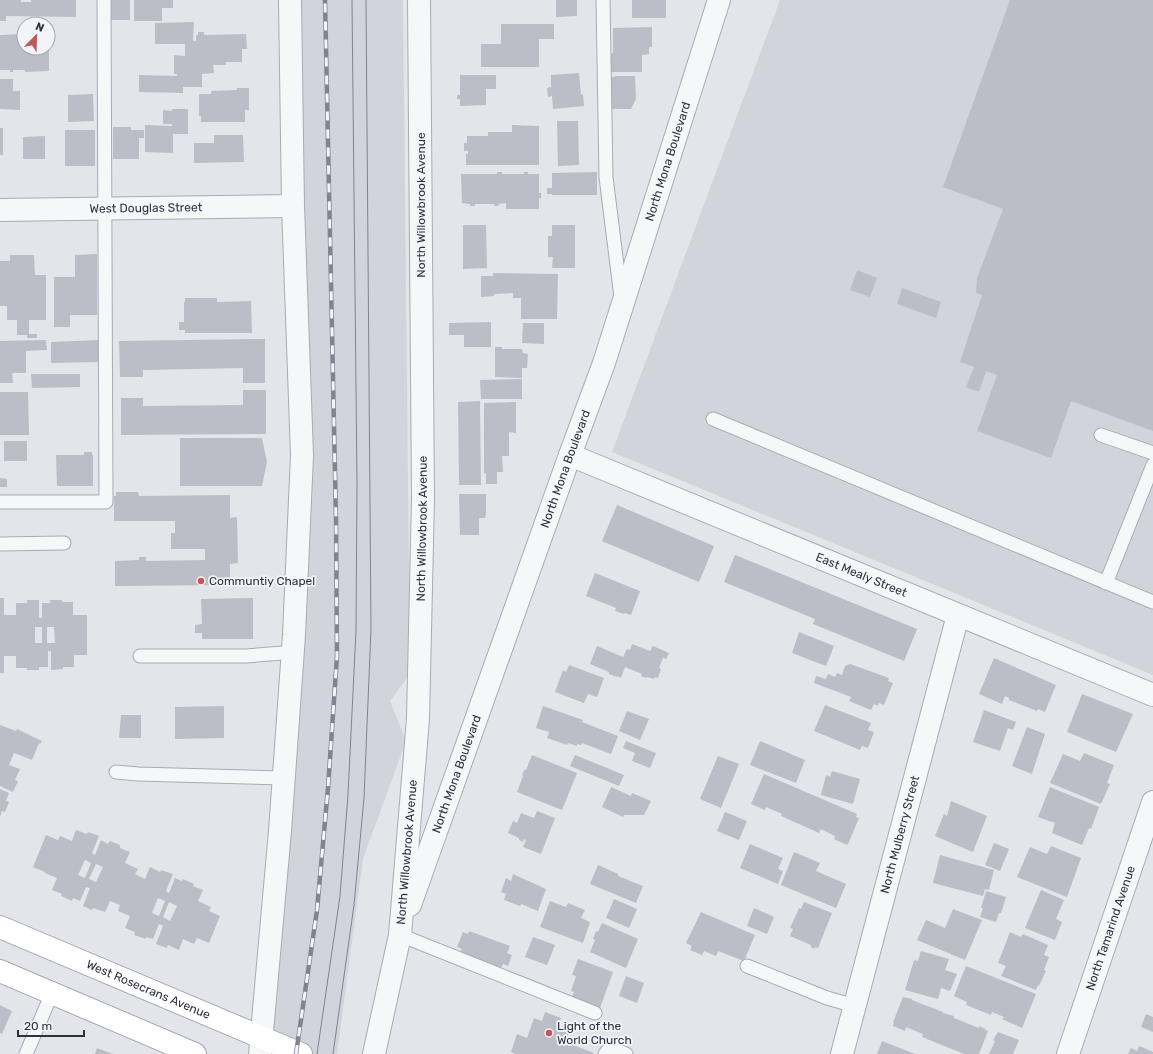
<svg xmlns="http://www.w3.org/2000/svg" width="1153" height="1054" font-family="Rubik,sans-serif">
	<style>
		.built { fill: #d2d4dc }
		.building { fill: #bbbec6; fill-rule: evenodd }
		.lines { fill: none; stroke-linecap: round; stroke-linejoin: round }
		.service-casing { stroke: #a9abb4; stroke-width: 15 }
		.minor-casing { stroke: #a9abb4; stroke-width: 24 }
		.primary-casing { stroke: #a4a8b5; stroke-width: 24 }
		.service { stroke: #f6f7f9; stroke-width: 13 }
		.minor { stroke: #f6f7f9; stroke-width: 22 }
		.primary { stroke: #fff; stroke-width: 22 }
		.tram { stroke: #7f8392; stroke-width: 1 }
		.rail-casing { stroke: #7f8392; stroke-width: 4.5 }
		.rail { stroke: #f3f4f8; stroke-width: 3; stroke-dasharray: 9; stroke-linecap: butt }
		.poi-dot { fill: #c15857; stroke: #f3f4f8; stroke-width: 1.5 }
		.labels { text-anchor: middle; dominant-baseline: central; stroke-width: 3.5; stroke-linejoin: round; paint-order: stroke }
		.street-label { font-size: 12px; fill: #2d3141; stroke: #f3f4f8 }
		.poi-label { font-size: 12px; fill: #2d3141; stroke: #f3f4f8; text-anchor: start }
	</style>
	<rect width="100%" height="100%" fill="#e4e5ea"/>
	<!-- built -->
	<path class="built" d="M301 0H403L410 674 390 701 406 741 363 859 337 1054H269L306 625Z
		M780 0H1153V675L612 452Z"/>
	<!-- building -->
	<path class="building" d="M0 0H21V2H31V0H76V17L6 16V21H0Z
		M111 0H130V20H111Z
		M134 0H173V8H162V21H134Z
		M556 0H577V16L556 17Z
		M632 0H666V18H632Z
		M1010 0H1153V431L1071 401 1051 458 977 431 997 375 986 371 979 392 966 387 974 367 960 362 982 295 976 293 977 278 1003 209 943 187Z
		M194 22 193 41H196V35H198V32H204V35L246 34 247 49H242V62H226V65H213L214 73 202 74V87H183V93L139 92V75L177 76V74H174V55L185 56V44H155V23Z
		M501 24H554V39H539V67H481V44H501Z
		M652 27V47H649V54L642 55V72H611L610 54 613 53V28Z
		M24 34V48H49V71L25 72V70H13V72H10V70H0V35Z
		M579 73 581 95 583 94 584 106 553 109 552 96 548 97 547 88 551 87V75Z
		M460 75H496V89H486V105L460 106V99H457V95H460Z
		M615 76H635L636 99 631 109H611V77H615Z
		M0 79H13V91H20V110L0 109Z
		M237 88H249V110H245V122H201V116H199V94H211V91L237 90Z
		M93 94 94 121 68 122V95Z
		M172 109H188V134H173V153L145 152V125L172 126V124H163V110L172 111Z
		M557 121H578L579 165 558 166Z
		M512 125 539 126V165H466V154H468V151H464V143H467V136H488V132H512Z
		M113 127H131V130H144V138H139V159H113Z
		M0 128H3V155H0Z
		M65 130H95V166H65Z
		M214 135H243L244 162 194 163V143H214Z
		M45 136V159H23V137Z
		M497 172H502V174H524V172H528V174H539V193H541V198H539V209H506V203L499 204 498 206H494V204H475V206H470V204L462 203 461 174H497Z
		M597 172V195H552V194H547V188H552V173Z
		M463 225H486L487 268 463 269Z
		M552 225H575V268H552L553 257H548V236H552Z
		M97 254V315H70V327H54V277H75V255Z
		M10 255H34L35 275H46V320H29V334H37V338H27V335H17V320H7V306H0V261H10Z
		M857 270 877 278 870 297 850 290Z
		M493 273 558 274 557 319H521V298H513V293L494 294V296L481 297V276H493Z
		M902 288 941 302 936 318 897 304Z
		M185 298H217V302L251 301 252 333H185V330H179V322H184V302H185Z
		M491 322V347H464V335H449V323Z
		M523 323H544V344L522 343Z
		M265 339V383H243V368L143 370V377H120L119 341Z
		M46 340 47 350 26 351V373H12L13 383H0V341Z
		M99 340 100 362 51 363V342Z
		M495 347H502V349H522L523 353 528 354 527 368H522V378L495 377Z
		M31 374H80V387L32 388Z
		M522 379V399H481L480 380Z
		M243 390H266V434L121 435V398H143V406L243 405Z
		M0 392H28L29 435H0Z
		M480 401 481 485H459L458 402Z
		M516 402V433L509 432V456H502L503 472H497V484H486V474L484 473V403Z
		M180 438H262L267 462 262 486H180Z
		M4 441H27V461H4Z
		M84 452H92V455H93V486H57L56 455H84Z
		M0 478 7 479V487H0Z
		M116 492H138L139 496 230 495V518L237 517 238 563 230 564V585L115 586V561L139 560V557H146V561L205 560V549H171V533H175V521H114V496H116Z
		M459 494H486V514L485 518H479V535H460Z
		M617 505 714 546 699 582 602 541Z
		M735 555 917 629 904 661 813 624 815 619 724 582Z
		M595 573 640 591 631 615 625 613 624 614 615 611 616 608 586 596Z
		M0 598H4V615H16V603H27V600H39V618H42V603H50V600H62V602H73V615H87V655H74V667H63V669L51 670V651H48V667H39V670H27V668H16V656H4V673H0ZM35 627H42V643H35ZM47 627H54L55 643H47Z
		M253 598V639H202V633H195V625L202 624 201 599Z
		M799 632 834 646 826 666 792 653Z
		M632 644 650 651 653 646 669 653 666 659 663 658 659 668 661 669 658 678 655 677 654 679 647 677 646 678 641 676 642 674 625 667 621 678 617 676V677L609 674V672L590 664 597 646 623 657 627 649 630 650Z
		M994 658 1056 685 1045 712 1038 709 1037 711 1009 700V698L1005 696 1002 704 979 694Z
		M850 664 889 678 888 681 893 683 884 705 879 703 878 706 874 704 871 710 849 701 851 697 814 683 816 676 826 679 828 674 835 677 837 673 842 675 845 666Z
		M569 665 604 678 597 697 588 694 584 703 555 692 563 670 566 672Z
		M1082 694 1133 714 1116 752 1067 732Z
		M825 705 871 723 868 730 874 732 868 748 862 746 860 750 814 731Z
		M224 706V738L175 739V707Z
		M543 706 583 720 582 722 618 736 611 754 582 743 581 745 577 744V746L568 743 567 745 547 738 549 732 536 728Z
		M984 710 1016 722 1013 730 1008 728 1000 751 973 742Z
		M627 711 649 719 640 740 619 731Z
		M121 715H141V738H119Z
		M0 725 16 731 17 729 42 741 40 744 39 743 32 760 14 753 9 765 20 769 15 780 18 781 13 792 0 786Z
		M1027 727 1045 734 1032 774 1012 766Z
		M626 741 656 753 650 768 632 761 635 753 623 748Z
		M760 741 805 760 796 783 750 765Z
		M1084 753 1114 765 1107 783 1110 784 1101 804 1050 783 1063 754 1080 761Z
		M532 755 577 773 562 810 517 792 523 776H522L524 770H526Z
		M575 755 624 775 619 786 570 766Z
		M718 756 739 764 721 808 700 799Z
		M832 771 860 779 853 804 821 795 826 775 830 777Z
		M764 774 857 814 856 817 859 818 849 842 847 845 834 839 835 836 821 829 819 833 781 816 782 814 766 807 765 810 751 804Z
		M611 787 631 796 632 793 651 801 644 815H624L623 817 602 807Z
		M1050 787 1099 807 1091 829 1089 828 1082 845 1052 833 1055 823 1038 817Z
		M0 789 9 793 6 801 9 802 5 812 2 811 0 817Z
		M951 801 987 816 973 852 935 836 944 814 947 816Z
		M537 811 555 818 541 854 523 847 526 840 524 839 523 842 519 840V838L508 833 513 821 517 823 521 813 534 818Z
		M725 812 747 821 739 840 717 831Z
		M76 830 87 834 88 832 99 836 92 853 95 855 101 840 108 844 110 841 120 845V848L130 852 125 863 138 869 135 874 145 879 150 867 160 872 161 870 173 874 166 891 169 893 175 878 182 881 183 879 194 884 193 886 203 890 198 901 211 907 209 911 220 916 209 943 197 938 194 944 183 939 179 950 168 945 167 948 156 944 163 926 159 924 153 939 146 937V939L134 935 135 932 125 928 130 916 118 911 120 905 110 901 105 912 93 908 92 910 83 906 90 888 86 887 80 901 73 898 72 901 61 896 62 894 52 890 57 878 45 873V872L33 867 46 835 58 840 60 836 72 841ZM85 860 91 863 85 878 78 875ZM96 864 103 867 96 882 89 879ZM158 898 165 901 159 916 152 913ZM169 902 177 906 170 921 163 917Z
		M994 843 1009 849 1000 871 985 865Z
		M750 844 783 858 778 869 783 871 778 884 740 868Z
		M1051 846 1081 858 1067 897 1017 877 1030 847 1047 854Z
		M794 852 820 863 816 871 846 884 836 908 781 885Z
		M940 855 994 870 989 890 985 889 983 896 933 883Z
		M598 865 618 874V876L643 886 636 903 590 884Z
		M513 874 546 889 538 911 521 904 520 906 504 900 506 894 501 892 506 878 511 881Z
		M1041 890 1064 900 1056 919 1062 922 1055 940 1025 928Z
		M986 891 1006 897 1001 913H999L996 922 980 917 983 908H981Z
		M614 899 637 909 629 928 606 918Z
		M550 901 566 907 568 903 585 910 581 918 590 922 583 943 540 927Z
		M804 902 832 913 818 948 815 947 814 949 811 947V945L790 936 793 929 790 928 799 908 801 909Z
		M754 908 774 917 767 934 747 926Z
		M953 909 982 920 965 960 917 940 926 920 945 928Z
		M701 912 755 935 744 961 718 951 716 956 704 951 702 955 690 950 692 946 686 943Z
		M602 923 638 939 626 968 590 952 595 940 593 939 596 931 598 932Z
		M469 931 510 946 507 953 512 955 508 966 503 964 501 968 460 953 462 949 457 947 463 932 468 934Z
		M1010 932 1021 937 1023 934 1048 945 1044 955 1049 957 1044 970 1046 971 1039 986 1038 985 1036 990 1001 976 1006 966 998 963Z
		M533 937 555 945 547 965 525 957Z
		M921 951 949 959 945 970 957 974 950 991 941 988 938 999 905 990 914 960 918 961Z
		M578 959 613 972 600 1008 595 1006V1007L572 997 574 992 571 991 576 976 572 975Z
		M966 966 1036 994 1022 1028 1002 1019 1004 1017 992 1012 991 1015 966 1005 967 1002 954 996Z
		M626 976 644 983 637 1003 619 996Z
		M903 997 912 999V1000L943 1012V1013L954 1016V1018L979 1028V1026L986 1029 985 1030 988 1031 979 1054H964L922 1037 923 1034 906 1027 905 1031 893 1026 894 1022H893Z
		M0 1005 12 1011 2 1034 0 1033Z
		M545 1012 561 1018 557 1027 569 1032 565 1042 594 1053 593 1054H515L511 1052 517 1034 527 1038 534 1018 542 1021Z
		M1146 1014 1153 1017V1032L1141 1027Z
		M998 1032 1019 1040 1013 1054H989L995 1041 993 1040Z
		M882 1041 915 1054H877Z
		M1139 1046 1153 1052V1054H1128L1131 1048 1137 1051Z
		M97 1048 113 1054H95Z"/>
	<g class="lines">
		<!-- service casing -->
		<g class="service-casing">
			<path id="service" d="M603 0 606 177 621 297
				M713 419 1153 602
				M1101 435 1153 453
				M0 502H106L104 0
				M0 544 64 543
				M1106 583 1153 465
				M140 656H246L282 653 293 650
				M116 772 138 774 284 778
				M400 935 595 1013
				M747 966 827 998 855 1006
				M26 1054 52 993
				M605 1054C610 1045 618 1051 626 1054"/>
		</g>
		<!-- minor casing -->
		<g class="minor-casing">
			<g id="minor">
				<path id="s1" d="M0 210 293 206"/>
				<path id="s2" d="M570 455 1153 695"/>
				<path id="s3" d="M410 905 570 455 604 363 719 0"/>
				<path d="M260 1054 280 831 294 635 302 455 293 206 290 0"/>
				<path id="s4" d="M374 1054 400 935 418 719 423 498 419 0"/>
				<path id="s5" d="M842 1054 958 615"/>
				<path id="s6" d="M1068 1054 1153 802"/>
			</g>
		</g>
		<!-- primary casing -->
		<g class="primary-casing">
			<g id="primary">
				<path id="s7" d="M0 927 301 1054"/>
				<path d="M0 971 195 1054"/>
			</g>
		</g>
		<!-- service -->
		<use href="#service" class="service"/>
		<!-- minor -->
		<use href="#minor" class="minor"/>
		<!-- primary -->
		<use href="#primary" class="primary"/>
		<!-- tram -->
		<path class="tram" d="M317 1054 340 896 348 795 356 630 357 484 352 0
			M333 1054 354 905 364 798 371 629 366 0"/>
		<!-- rail casing -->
		<g class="rail-casing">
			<path id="rail" d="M296 1054 317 910 328 788 337 656 336 520 325 0"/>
		</g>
		<!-- rail -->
		<use href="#rail" class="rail"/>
	</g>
	<!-- markers -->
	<g class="poi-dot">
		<circle cx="201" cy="581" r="4"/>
		<circle cx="549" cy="1033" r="4"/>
	</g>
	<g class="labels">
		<!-- street labels -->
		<g class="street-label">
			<text stroke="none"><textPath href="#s3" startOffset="787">North Mona Boulevard</textPath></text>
			<text transform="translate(421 205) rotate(-90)">North Willowbrook Avenue</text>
			<text stroke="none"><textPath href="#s1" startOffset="146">West Douglas Street</textPath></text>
			<text stroke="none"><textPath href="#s3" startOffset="463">North Mona Boulevard</textPath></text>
			<text stroke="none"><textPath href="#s4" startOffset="529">North Willowbrook Avenue</textPath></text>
			<text stroke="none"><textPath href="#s2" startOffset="315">East Mealy Street</textPath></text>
			<text stroke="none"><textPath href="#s3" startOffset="139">North Mona Boulevard</textPath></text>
			<text stroke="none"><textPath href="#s5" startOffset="227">North Mulberry Street</textPath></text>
			<text stroke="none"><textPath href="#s4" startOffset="205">North Willowbrook Avenue</textPath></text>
			<text stroke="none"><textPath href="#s6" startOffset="133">North Tamarind Avenue</textPath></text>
			<text stroke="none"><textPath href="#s7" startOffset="161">West Rosecrans Avenue</textPath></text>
		</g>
		<!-- poi labels -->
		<g class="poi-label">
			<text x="209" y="581">Communtiy Chapel</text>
			<text x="557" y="1026">Light of the<tspan x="557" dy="14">World Church</tspan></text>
		</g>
	</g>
	<!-- north arrow -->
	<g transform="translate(36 36) rotate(23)"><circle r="19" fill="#f3f4f8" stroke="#a4a6af"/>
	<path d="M0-3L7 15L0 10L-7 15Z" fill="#c15857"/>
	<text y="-6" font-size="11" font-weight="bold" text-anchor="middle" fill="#2d3141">N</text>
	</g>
	<!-- scale -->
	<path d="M18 1030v6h66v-6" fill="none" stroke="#2d3141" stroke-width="2"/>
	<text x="24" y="1030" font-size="12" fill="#2d3141" stroke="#f3f4f8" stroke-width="3" paint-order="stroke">20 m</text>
</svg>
